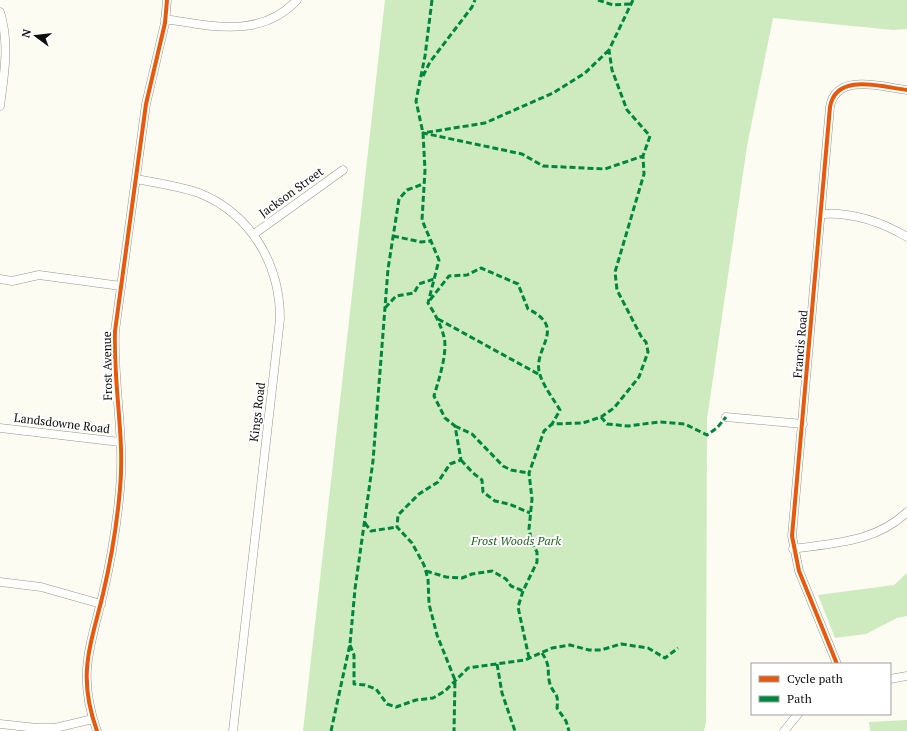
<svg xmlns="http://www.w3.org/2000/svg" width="907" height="731" font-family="'PT Serif',serif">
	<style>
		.forest { fill: #ceeabf }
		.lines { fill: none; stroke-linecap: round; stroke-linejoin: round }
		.street-casing { stroke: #959591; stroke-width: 9 }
		.street { stroke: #fffffd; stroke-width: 8 }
		.quiet { stroke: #00873e; stroke-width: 3; stroke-dasharray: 6 3; stroke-linecap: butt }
		.cycleway-casing { stroke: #fff; stroke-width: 6 }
		.cycleway { stroke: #e8590c; stroke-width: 4 }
		.labels { text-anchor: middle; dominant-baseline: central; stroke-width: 4; stroke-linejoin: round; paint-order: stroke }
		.street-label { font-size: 12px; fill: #0e0e0e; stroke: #fff }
		.park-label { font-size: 12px; font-style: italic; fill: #1e681c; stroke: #fff }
	</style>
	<rect width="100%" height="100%" fill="#fcfcf2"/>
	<!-- forest -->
	<path class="forest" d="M385 0H907V29L893 30 773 18 747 146 707 419 706 723 704 731H303Z
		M907 573V616L897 618 866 634 835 638 818 595 894 585Z
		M907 720V731H870L869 722Z"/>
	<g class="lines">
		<!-- street casing -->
		<g class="street-casing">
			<path id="street" d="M0 12C10 44 4 75 0 106
				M165 19C211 26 261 39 297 0
				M136 179C157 183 179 186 199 193 251 214 280 264 280 319L233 731
				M822 214C853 212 880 221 907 237
				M254 234 343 170
				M0 279 12 281 39 275 121 286
				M726 417 803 424
				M0 428 120 442
				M793 549C834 543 876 542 907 512
				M0 582 41 587 101 604
				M837 664 799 571 792 536 830 107C836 72 882 87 907 90
				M890 679 907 676
				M0 724 37 728H55L93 719
				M97 731C77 675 90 648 103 594 111 560 117 524 120 489 125 437 113 384 115 331L146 104 165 23 167 0
				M784 731 798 714"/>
		</g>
		<!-- street -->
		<use href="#street" class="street"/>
		<!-- quiet -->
		<path class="quiet" d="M432 0 425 56 416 101 423 133 425 170 422 220 439 260 428 303C435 314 441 325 444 337 448 353 438 382 434 396L445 418 455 426 461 460 450 464 438 482 419 494 398 515 397 527 412 543 424 565 428 579 429 604 437 635 455 680 454 731
			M598 0 613 5 630 4
			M609 50 585 73 553 93 512 111 485 123 423 133 522 154 543 166 605 169 643 156
			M423 76 430 62 472 7 475 0
			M393 236 421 242 431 241
			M430 300 449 276 467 275 481 268 518 284 528 309C569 329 531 348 540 375 544 387 554 400 560 410L552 424
			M385 308 396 296 414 293 419 284 434 279
			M438 319 540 375
			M601 417 607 424 628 426 659 422 685 424 707 435 717 428 726 417
			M455 426 472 434 503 466 511 470 529 473
			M461 460 473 473 482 480 483 492 495 501 509 504 530 513
			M365 523 371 531 397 527
			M426 571 446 577 462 578 472 574 492 571 506 579 511 586 523 591
			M350 645 354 655V684L365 685 376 689 387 704 396 707 416 700 433 698 445 691 468 668 525 660 552 648 570 645 589 650H601L621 644 648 648 665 658 678 648
			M542 653C552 668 546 671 550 684 554 696 559 691 557 708L566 721 569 731
			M529 658 518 607 523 591 537 562V552L532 543 529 529 532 499 529 473 544 431 552 424 583 423 601 417 614 408 639 377 648 352 646 342 642 338 617 290 615 272 644 174 643 156 650 136 627 110 612 70 609 50 633 0
			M497 664 502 693 515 731
			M331 731 350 644 355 589 373 461 388 269 399 199 407 190 423 184"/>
		<!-- cycleway casing -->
		<g class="cycleway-casing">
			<path id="cycleway" d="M837 664 799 571 792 536 830 107C836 72 882 87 907 90
				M97 731C77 675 90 648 103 594 111 560 117 524 120 489 125 437 113 384 115 331L146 104 165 23 167 0"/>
		</g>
		<!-- cycleway -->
		<use href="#cycleway" class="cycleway"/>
	</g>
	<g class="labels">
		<!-- street labels -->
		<g class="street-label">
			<text transform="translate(291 192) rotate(-36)">Jackson Street</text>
			<text transform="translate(800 344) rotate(-85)">Francis Road</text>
			<text transform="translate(107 366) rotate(-91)">Frost Avenue</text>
			<text transform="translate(257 412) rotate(-83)">Kings Road</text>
			<text transform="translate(62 423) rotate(7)">Landsdowne Road</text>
		</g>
		<!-- park labels -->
		<g class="park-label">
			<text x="516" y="540">Frost Woods Park</text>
		</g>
	</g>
	<!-- legend -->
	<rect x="751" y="663" width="140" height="52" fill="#ffffff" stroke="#9f9f9f"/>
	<rect x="759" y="676" width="20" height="6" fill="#e8590c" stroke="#9f9f9f"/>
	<text x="787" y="683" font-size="12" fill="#0e0e0e">Cycle path</text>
	<rect x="759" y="696" width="20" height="6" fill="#00873e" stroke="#9f9f9f"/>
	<text x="787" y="703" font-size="12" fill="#0e0e0e">Path</text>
	<!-- north arrow -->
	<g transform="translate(36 36) rotate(285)" stroke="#ffffff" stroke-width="3" paint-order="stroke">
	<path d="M0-3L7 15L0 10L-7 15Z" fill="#0e0e0e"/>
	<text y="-6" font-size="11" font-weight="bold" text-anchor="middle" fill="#0e0e0e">N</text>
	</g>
</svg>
